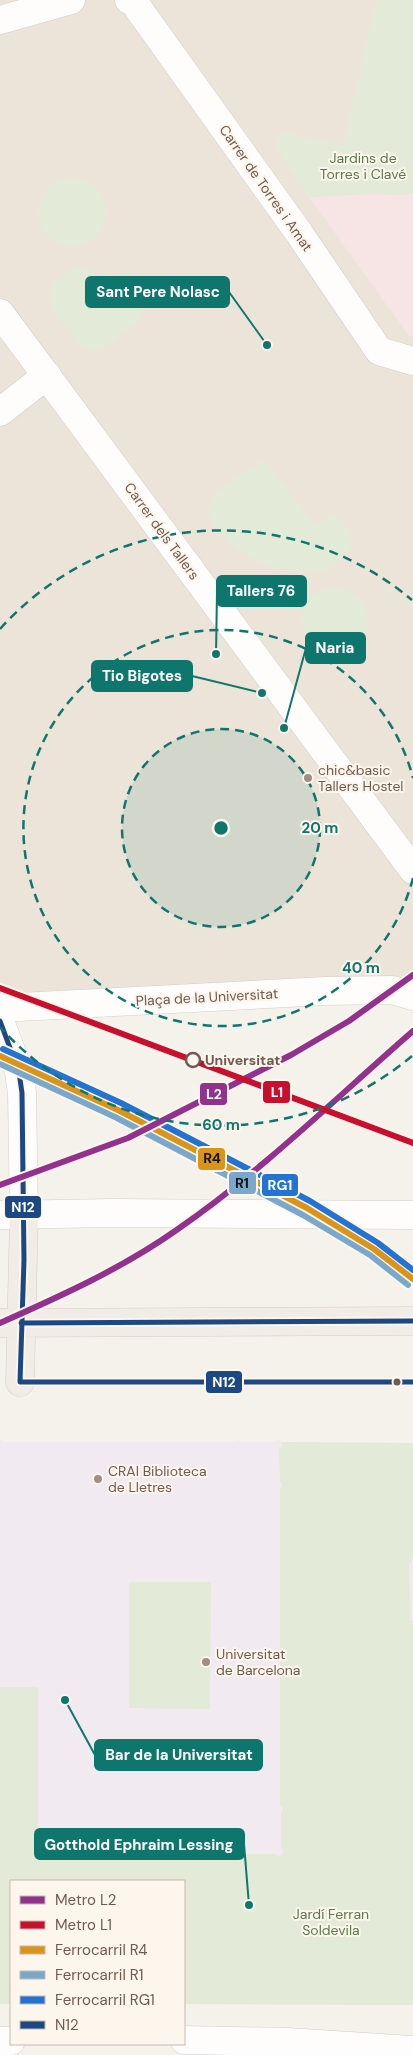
<svg xmlns="http://www.w3.org/2000/svg" width="413" height="2055" font-family="'DM Sans',sans-serif">
	<style>
		.residential { fill: #ede4d9 }
		.education { fill: #f2eaf1 }
		.medical { fill: #f6e5e4 }
		.green { fill: #e3ead7 }
		.lines { fill: none; stroke-linecap: round; stroke-linejoin: round }
		.minor-casing { stroke: #d2cdc7; stroke-width: 29 }
		.secondary-casing { stroke: #d4cec8; stroke-width: 29 }
		.primary-casing { stroke: #d3ccc7; stroke-width: 29 }
		.minor { stroke: #fefdfc; stroke-width: 28 }
		.secondary { stroke: #fefdfc; stroke-width: 28 }
		.primary { stroke: #f1ede6; stroke-width: 28 }
		.bus-1-casing { stroke: #fdf6ed; stroke-width: 9 }
		.bus-1 { stroke: #1c4883; stroke-width: 5 }
		.rail-1-casing { stroke: #fdf6ed; stroke-width: 10 }
		.rail-2-casing { stroke: #fdf6ed; stroke-width: 10 }
		.rail-3-casing { stroke: #fdf6ed; stroke-width: 10 }
		.rail-1 { stroke: #db941a; stroke-width: 6 }
		.rail-2 { stroke: #7aa8cd; stroke-width: 6 }
		.rail-3 { stroke: #2373d5; stroke-width: 6 }
		.metro-1-casing { stroke: #fdf6ed; stroke-width: 10 }
		.metro-2-casing { stroke: #fdf6ed; stroke-width: 10 }
		.metro-1 { stroke: #93328e; stroke-width: 6 }
		.metro-2 { stroke: #c8102e; stroke-width: 6 }
		.ring { fill: none; stroke: #0f766e; stroke-width: 2.5; stroke-dasharray: 9 6 }
		.poi-dot { fill: #9f8f86; stroke: #fdf6ed; stroke-width: 2 }
		.stop-dot { fill: #fdf6ed; stroke: #705a4f; stroke-width: 2.5 }
		.bus-dot { fill: #705a4f; stroke: #fdf6ed; stroke-width: 2 }
		.labels { text-anchor: middle; dominant-baseline: central; stroke-width: 4; stroke-linejoin: round; paint-order: stroke }
		.park-label { font-size: 14px; fill: #5a7a4c; stroke: #fdf6ed }
		.street-label { font-size: 14px; fill: #705a4f; stroke: #fdf6ed }
		.poi-label { font-size: 14px; fill: #705a4f; stroke: #fdf6ed; text-anchor: start }
		.stop-label { font-size: 14px; font-weight: bold; fill: #705a4f; stroke: #fdf6ed; text-anchor: start }
		.centre { fill: #0f766e; stroke: #fdf6ed; stroke-width: 2.5 }
		.ring-label { font-size: 15px; text-anchor: middle; font-weight: bold; fill: #0f766e; stroke: #fdf6ed; stroke-width: 4; stroke-linejoin: round; paint-order: stroke }
		.leader { fill: none; stroke: #0f766e; stroke-width: 2 }
		.callout-dot { fill: #0f766e; stroke: #fdf6ed; stroke-width: 2 }
		.callout { fill: #0f766e; stroke: #0f766e; stroke-width: 2 }
		.callout-label { font-size: 15px; text-anchor: middle; font-weight: bold; fill: #fff }
		.line-badge { stroke: #fdf6ed; stroke-width: 2 }
		.badge-label { font-size: 14px; text-anchor: middle; font-weight: bold; fill: #fff }
		.pale-badge-label { font-size: 14px; text-anchor: middle; font-weight: bold; fill: #111 }
	</style>
	<rect width="100%" height="100%" fill="#f5f1eb"/>
	<!-- residential -->
	<path class="residential" d="M0 0H413V985L0 1008Z"/>
	<!-- education -->
	<path class="education" d="M0 1439 4 1442H232L238 1440 241 1442H273L279 1439 282 1442 413 1443V2005L184 2004V1881H11V2004H0Z"/>
	<!-- medical -->
	<path class="medical" d="M413 193V337L409 336 309 197 372 194 404 195Z"/>
	<!-- green -->
	<path class="green" d="M377 0H413V193L404 195 372 194 309 197 276 147 281 132 343 146Z
		M38 212a34 34 0 1 1 68 0a34 34 0 1 1-68 0Z
		M79 268 87 270 100 280 110 273 128 299 136 292C142 302 144 311 138 321L104 348C97 350 91 351 85 348 78 344 74 337 69 331 64 324 56 316 52 308 43 290 62 271 79 268Z
		M264 460 316 526 334 513 352 534V544C346 553 339 564 328 568 310 575 286 573 268 566 250 559 200 527 210 503 216 488 250 470 264 460Z
		M302 621a33 33 0 1 1 66 0a33 33 0 1 1-66 0Z
		M282 1442 413 1443V1558L409 1564 411 1621H413V2005L184 2004V1881H11V2004H0V1687H38V1849L35 1852 37 1858 41 1857 43 1854H275L281 1857 284 1850 281 1848V1814L283 1808 280 1805V1488L282 1486 280 1481 279 1448 282 1446Z
		M129 1582H211L210 1709 129 1708Z"/>
	<g class="lines">
		<!-- minor casing -->
		<g class="minor-casing">
			<path id="minor" d="M129 0 133 1 299 233 379 351 413 361
				M0 20 71 0
				M0 313 413 870
				M0 412 47 375
				M0 1215 112 1213 413 1215
				M184 2040 287 2042 413 2050
				M0 2041H11"/>
		</g>
		<!-- secondary casing -->
		<g class="secondary-casing">
			<path id="secondary" d="M0 1008 326 991 392 990 413 996
				M0 1021 19 1072 22 1093 24 1214"/>
		</g>
		<!-- primary casing -->
		<g class="primary-casing">
			<path id="primary" d="M0 1323 413 1321
				M20 1382 24 1214"/>
		</g>
		<!-- minor -->
		<use href="#minor" class="minor"/>
		<!-- secondary -->
		<use href="#secondary" class="secondary"/>
		<!-- primary -->
		<use href="#primary" class="primary"/>
		<!-- bus-1 casing -->
		<g class="bus-1-casing">
			<path id="bus-1" d="M0 1021 19 1072 22 1093 24 1260 20 1382H413
				M21 1323 413 1321"/>
		</g>
		<!-- bus-1 -->
		<use href="#bus-1" class="bus-1"/>
		<!-- rail-1 casing -->
		<g class="rail-1-casing">
			<path id="rail-1" d="M0 1056 118 1110 307 1208 374 1249 413 1279"/>
		</g>
		<!-- rail-2 casing -->
		<g class="rail-2-casing">
			<path id="rail-2" d="M0 1064 115 1117 303 1215 370 1255 408 1285"/>
		</g>
		<!-- rail-3 casing -->
		<g class="rail-3-casing">
			<path id="rail-3" d="M3 1049 121 1103 310 1201 378 1243 413 1270"/>
		</g>
		<!-- rail-1 -->
		<use href="#rail-1" class="rail-1"/>
		<!-- rail-2 -->
		<use href="#rail-2" class="rail-2"/>
		<!-- rail-3 -->
		<use href="#rail-3" class="rail-3"/>
		<!-- metro-1 casing -->
		<g class="metro-1-casing">
			<path id="metro-1" d="M0 1185 128 1138 291 1055 349 1021 413 975
				M0 1323C61 1296 123 1268 178 1229 262 1171 336 1098 413 1031"/>
		</g>
		<!-- metro-2 casing -->
		<g class="metro-2-casing">
			<path id="metro-2" d="M0 988 413 1143"/>
		</g>
		<!-- metro-1 -->
		<use href="#metro-1" class="metro-1"/>
		<!-- metro-2 -->
		<use href="#metro-2" class="metro-2"/>
	</g>
	<!-- distance rings -->
	<circle cx="221" cy="828" r="99" fill="#0f766e" fill-opacity=".12"/>
	<g class="ring">
		<circle cx="221" cy="828" r="99"/>
		<path d="M413 878A198 198 0 1 1 413 778"/>
		<path d="M412 1056A297 297 0 0 1 0 1027M0 629A297 297 0 0 1 412 600"/>
	</g>
	<!-- markers -->
	<g class="poi-dot">
		<circle cx="308" cy="778" r="5"/>
		<circle cx="98" cy="1479" r="5"/>
		<circle cx="206" cy="1662" r="5"/>
	</g>
	<circle class="stop-dot" cx="193" cy="1060" r="7"/>
	<circle class="bus-dot" cx="397" cy="1382" r="4.5"/>
	<g class="labels">
		<!-- park labels -->
		<g class="park-label">
			<text x="363" y="158">Jardins de<tspan x="363" dy="16">Torres i Clavé</tspan></text>
			<text x="331" y="1914">Jardí Ferran<tspan x="331" dy="16">Soldevila</tspan></text>
		</g>
		<!-- street labels -->
		<g class="street-label">
			<text transform="translate(266 188) rotate(55)">Carrer de Torres i Amat</text>
			<text transform="translate(162 531) rotate(54)">Carrer dels Tallers</text>
			<text transform="translate(207 997) rotate(-3)">Plaça de la Universitat</text>
		</g>
		<!-- poi labels -->
		<g class="poi-label">
			<text x="318" y="770">chic&amp;basic<tspan x="318" dy="16">Tallers Hostel</tspan></text>
			<text x="108" y="1471">CRAI Biblioteca<tspan x="108" dy="16">de Lletres</tspan></text>
			<text x="216" y="1654">Universitat<tspan x="216" dy="16">de Barcelona</tspan></text>
		</g>
		<!-- stop labels -->
		<g class="stop-label">
			<text x="205" y="1060">Universitat</text>
		</g>
	</g>
	<circle cx="221" cy="828" r="8" class="centre"/>
	<g class="ring-label">
		<text x="320" y="833">20 m</text>
		<text x="361" y="973">40 m</text>
		<text x="221" y="1130">60 m</text>
	</g>
	<!-- callouts -->
	<path class="leader" d="M267 345L229 292M216 654L217 591M284 728L306 648M262 693L192 676M65 1700L95 1755M249 1905L244 1844"/>
	<g class="callout-dot">
		<circle cx="267" cy="345" r="5"/>
		<circle cx="216" cy="654" r="5"/>
		<circle cx="284" cy="728" r="5"/>
		<circle cx="262" cy="693" r="5"/>
		<circle cx="65" cy="1700" r="5"/>
		<circle cx="249" cy="1905" r="5"/>
	</g>
	<g class="callout">
		<rect x="86" y="277" width="143" height="30" rx="5"/>
		<rect x="217" y="576" width="89" height="30" rx="5"/>
		<rect x="306" y="633" width="59" height="30" rx="5"/>
		<rect x="92" y="661" width="100" height="30" rx="5"/>
		<rect x="95" y="1740" width="167" height="30" rx="5"/>
		<rect x="35" y="1829" width="209" height="30" rx="5"/>
	</g>
	<g class="callout-label">
		<text x="158" y="297">Sant Pere Nolasc</text>
		<text x="261" y="596">Tallers 76</text>
		<text x="335" y="653">Naria</text>
		<text x="142" y="681">Tio Bigotes</text>
		<text x="179" y="1760">Bar de la Universitat</text>
		<text x="139" y="1850">Gotthold Ephraim Lessing</text>
	</g>
	<g class="line-badge">
		<rect x="262" y="1080" width="29" height="24" rx="5" fill="#c8102e"/>
		<rect x="199" y="1082" width="29" height="24" rx="5" fill="#93328e"/>
		<rect x="197" y="1147" width="29" height="24" rx="5" fill="#db941a"/>
		<rect x="228" y="1171" width="29" height="24" rx="5" fill="#7aa8cd"/>
		<rect x="261" y="1173" width="38" height="24" rx="5" fill="#2373d5"/>
		<rect x="4" y="1195" width="38" height="24" rx="5" fill="#1c4883"/>
		<rect x="205" y="1370" width="38" height="24" rx="5" fill="#1c4883"/>
	</g>
	<g class="badge-label">
		<text x="277" y="1097">L1</text>
		<text x="214" y="1099">L2</text>
		<text x="280" y="1190">RG1</text>
		<text x="23" y="1212">N12</text>
		<text x="224" y="1387">N12</text>
	</g>
	<g class="pale-badge-label">
		<text x="212" y="1163">R4</text>
		<text x="242" y="1188">R1</text>
	</g>
	<!-- legend -->
	<rect x="10" y="1880" width="175" height="165" fill="#fdf6ed" stroke="#c5b8ae"/>
	<rect x="20" y="1896" width="25" height="8" fill="#93328e" stroke="#c5b8ae"/>
	<text x="55" y="1905" font-size="15" fill="#705a4f">Metro L2</text>
	<rect x="20" y="1921" width="25" height="8" fill="#c8102e" stroke="#c5b8ae"/>
	<text x="55" y="1930" font-size="15" fill="#705a4f">Metro L1</text>
	<rect x="20" y="1946" width="25" height="8" fill="#db941a" stroke="#c5b8ae"/>
	<text x="55" y="1955" font-size="15" fill="#705a4f">Ferrocarril R4</text>
	<rect x="20" y="1971" width="25" height="8" fill="#7aa8cd" stroke="#c5b8ae"/>
	<text x="55" y="1980" font-size="15" fill="#705a4f">Ferrocarril R1</text>
	<rect x="20" y="1996" width="25" height="8" fill="#2373d5" stroke="#c5b8ae"/>
	<text x="55" y="2005" font-size="15" fill="#705a4f">Ferrocarril RG1</text>
	<rect x="20" y="2021" width="25" height="8" fill="#1c4883" stroke="#c5b8ae"/>
	<text x="55" y="2030" font-size="15" fill="#705a4f">N12</text>
</svg>
